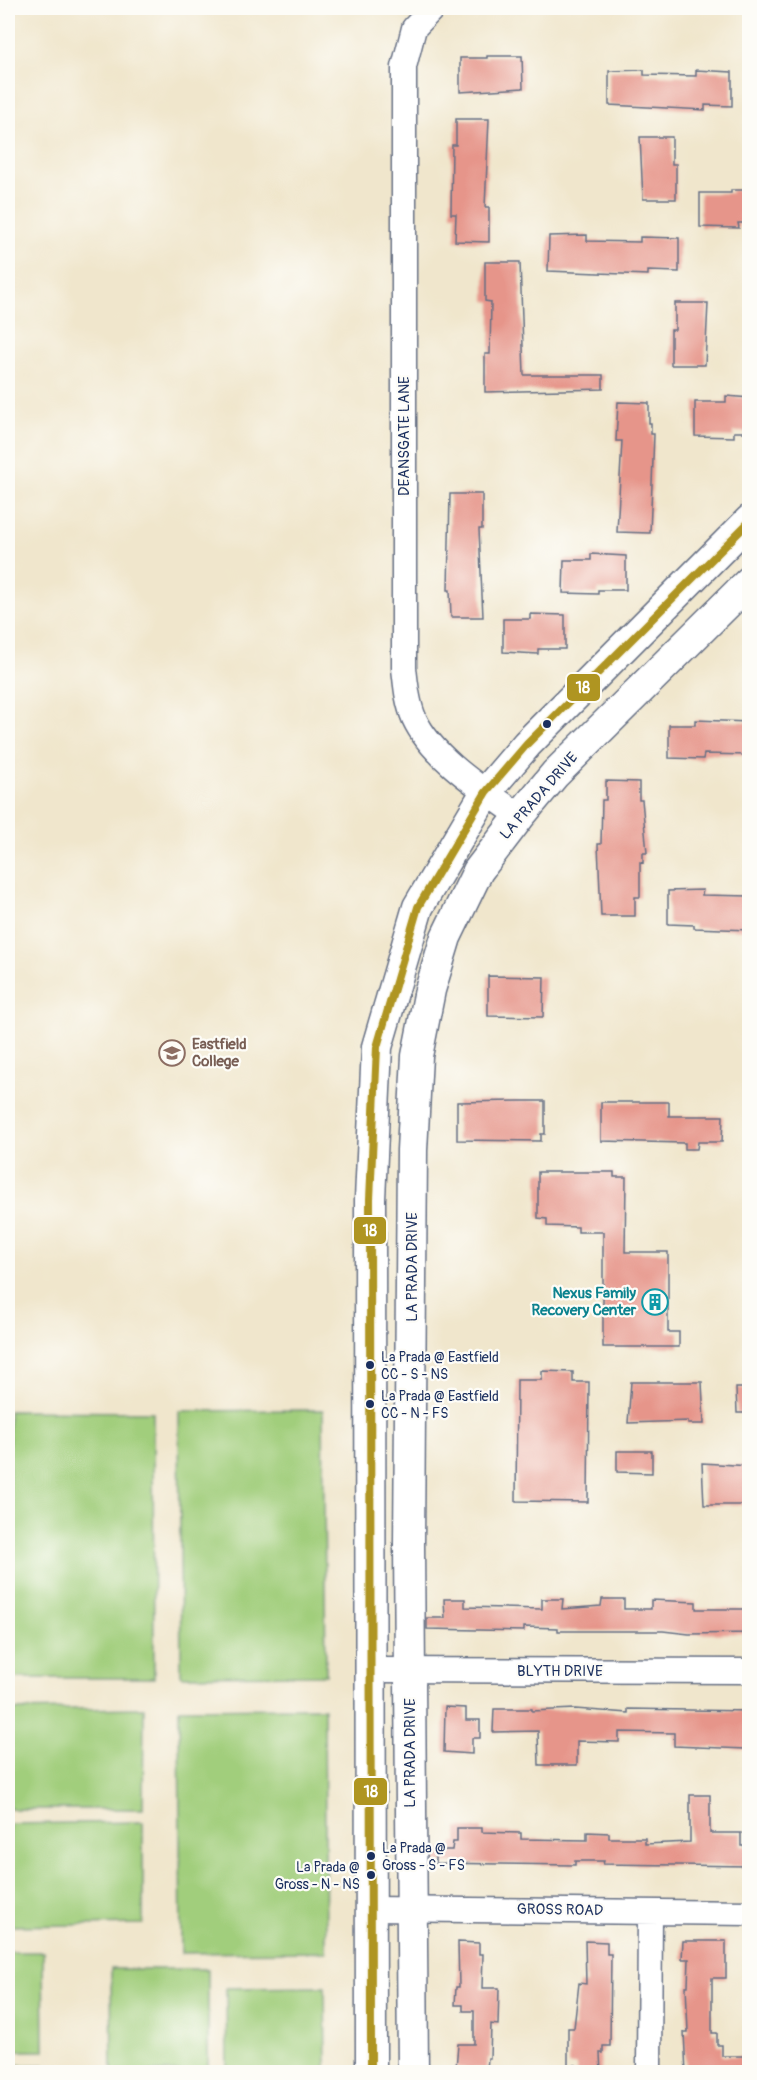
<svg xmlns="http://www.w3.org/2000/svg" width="757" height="2080" font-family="Pangolin,sans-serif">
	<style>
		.green { fill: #a1ce7b; stroke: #5e7e6c; stroke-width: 1.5 }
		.building { fill: #e6958a }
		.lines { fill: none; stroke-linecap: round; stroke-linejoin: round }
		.minor-casing { stroke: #666f84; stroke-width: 27 }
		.major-casing { stroke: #666f84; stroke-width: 33 }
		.minor { stroke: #fff; stroke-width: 24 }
		.major { stroke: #fff; stroke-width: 30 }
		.bus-1-casing { stroke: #fdfcf7; stroke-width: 12 }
		.bus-1 { stroke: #af9521; stroke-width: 8 }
		.bus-dot { fill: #1b2f5e; stroke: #fdfcf7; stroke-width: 2 }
		.labels { text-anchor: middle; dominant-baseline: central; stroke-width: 4.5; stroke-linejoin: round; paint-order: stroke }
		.bus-label { font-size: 14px; fill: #1b2f5e; stroke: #fdfcf7; text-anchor: start }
		.street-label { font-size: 15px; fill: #1b2f5e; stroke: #fdfcf7 }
		.education-label { font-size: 15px; font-weight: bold; fill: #785e54; stroke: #fdfcf7; text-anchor: start }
		.culture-label { font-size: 15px; font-weight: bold; fill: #0d838f; stroke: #fdfcf7; text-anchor: end }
		.line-badge { stroke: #fdfcf7; stroke-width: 2 }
		.badge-label { font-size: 16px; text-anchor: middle; font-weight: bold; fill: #fff }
	</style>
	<rect width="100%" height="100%" fill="#fdfcf7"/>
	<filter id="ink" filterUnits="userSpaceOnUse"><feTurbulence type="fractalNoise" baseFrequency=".0167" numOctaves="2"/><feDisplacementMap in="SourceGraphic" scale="12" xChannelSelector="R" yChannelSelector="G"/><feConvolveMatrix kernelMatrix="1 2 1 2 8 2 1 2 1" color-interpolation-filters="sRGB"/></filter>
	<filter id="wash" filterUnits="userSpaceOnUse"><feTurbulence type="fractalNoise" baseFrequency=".008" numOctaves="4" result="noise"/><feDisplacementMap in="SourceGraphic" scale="24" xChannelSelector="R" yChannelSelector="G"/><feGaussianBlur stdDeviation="1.35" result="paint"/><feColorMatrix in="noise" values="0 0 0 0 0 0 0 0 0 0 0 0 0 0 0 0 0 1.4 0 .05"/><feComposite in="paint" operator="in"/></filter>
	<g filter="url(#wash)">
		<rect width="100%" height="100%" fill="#f0e6cc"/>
		<!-- green -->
		<path class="green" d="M323 1410 326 1675 181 1676 179 1411Z
			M9 1411 153 1412 154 1678H9Z
			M144 1708 143 1809H9V1710Z
			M324 1708 326 1952 181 1953 179 1709Z
			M143 1822V1924L9 1926V1824Z
			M8 1952H43L44 2051H8Z
			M111 1969H208V2072H112Z
			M325 1987 326 2072H227L226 1988Z
			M8 2065H44V2072H8Z"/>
		<g id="blocks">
			<!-- building -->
			<path class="building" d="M487 56H522L523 88 460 92V58H487Z
				M644 70V75L696 76V70L732 72V106L705 105V110L609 105V71Z
				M456 119H489L485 207H489V242L455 241 456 214H451L452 145H456Z
				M640 137H672V164H676V199H643Z
				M731 190H750V223H738L739 228 700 227V193H731Z
				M587 235V241L640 242V237L679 238V272L648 271V275L548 271 549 236Z
				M485 262H520L524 375H603V389L485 392V354H490L491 302 485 301Z
				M675 303H708L705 365H671V330H675Z
				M726 396 750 398V432H734V437L695 436V402H726Z
				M618 402 649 403V423H651V434H654L650 533 617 532 622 441H616Z
				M450 494H482V529H479L483 617H451L450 590H448Z
				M591 554 626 556V590H598V594L563 593 564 560H591Z
				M530 614 565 615V649H538V654L503 652V619H530Z
				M695 720 750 722V755L704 754 703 759 669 758V725H695Z
				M606 781 639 782V800H642L647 853H643V863L640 862V897H635V916H601L598 844H601L602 800H606Z
				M703 890 702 895 750 896V930L694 928V925L668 924V891Z
				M488 976 544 977 543 1017 488 1016Z
				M519 1101H545V1134H541V1141L457 1140V1102Z
				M601 1102H669V1116H723L722 1142H698L697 1149H685V1143L601 1141Z
				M538 1172H614V1177H626L625 1252H668V1332H679V1347H603V1232H578V1227L547 1226V1219L538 1218Z
				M542 1371 573 1372V1382H589L588 1502 516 1501 517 1380H542Z
				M631 1382H702L704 1424H688V1421L628 1423Z
				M736 1388H750V1413H737Z
				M617 1451H652V1473L617 1472Z
				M702 1463 750 1466V1505H704Z
				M444 1599H465V1607L542 1609V1599H563L562 1609 601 1606 602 1599H624V1609H651V1600L696 1602V1609H750V1633L689 1634 663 1631H558V1628L524 1627V1631L427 1629V1618H445Z
				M445 1707 466 1708V1720H480V1738H472V1754L444 1752Z
				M494 1709H532V1711L575 1709 628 1713V1709L750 1711V1743H746V1749L674 1746V1733L619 1732V1742L577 1741V1765H539L538 1731 493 1732Z
				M690 1795H710V1833H741V1846H750V1866L603 1864 604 1861H575V1865L435 1863V1850H452L453 1842H457V1828H482V1832L521 1833V1839L587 1840V1832L609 1833V1838H645V1844L690 1842Z
				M585 1941 607 1942V1954H611L610 2046H603V2053H600L601 2073H576V2065H568V2028H574L579 1983 586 1984Z
				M683 1941H726V1978H712V2033H717V2045H722V2056H749V2073H686L684 2032H688L686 1986H688L689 1959H682Z
				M458 1942 479 1943V1954H483L482 1988H499L498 2025 491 2024 490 2058H488L487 2069 456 2068 458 2044H474V2011H463V2005H455L456 1987H459Z"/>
		</g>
	</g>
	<g filter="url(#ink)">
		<use href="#blocks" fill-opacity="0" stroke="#666f84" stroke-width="1.5"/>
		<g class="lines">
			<!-- minor casing -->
			<g class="minor-casing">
				<path id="minor" d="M433 8 414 28 404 67V668C406 685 407 702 414 718 432 758 485 791 520 816
					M371 1670 750 1671
					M371 1909 750 1913
					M649 2072 650 1912"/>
			</g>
			<!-- major casing -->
			<g class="major-casing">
				<path id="major" d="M371 2072 370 1199 377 1047 418 907 486 792 527 744 750 520
					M413 2072 409 1545 412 1150 417 1056 430 990 446 937 478 871 520 816 555 774 750 581"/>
			</g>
			<!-- minor -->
			<use href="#minor" class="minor"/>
			<!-- major -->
			<use href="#major" class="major"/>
			<!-- bus-1 casing -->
			<g class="bus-1-casing">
				<path id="bus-1" d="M371 2072 370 1199 377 1047 418 907 486 792 527 744 750 521"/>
			</g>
			<!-- bus-1 -->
			<use href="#bus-1" class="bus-1"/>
		</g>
	</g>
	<!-- icons -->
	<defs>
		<g id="university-ring" transform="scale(1.35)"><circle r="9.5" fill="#fdfcf7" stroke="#8d6e63" stroke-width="1.5"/><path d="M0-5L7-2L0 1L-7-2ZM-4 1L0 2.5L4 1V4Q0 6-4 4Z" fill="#8d6e63"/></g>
		<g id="building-ring" transform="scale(1.35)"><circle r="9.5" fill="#fdfcf7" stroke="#0f9aa8" stroke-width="1.5"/><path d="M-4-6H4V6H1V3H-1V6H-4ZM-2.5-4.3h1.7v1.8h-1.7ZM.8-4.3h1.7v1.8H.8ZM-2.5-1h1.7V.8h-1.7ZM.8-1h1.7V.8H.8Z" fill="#0f9aa8"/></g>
	</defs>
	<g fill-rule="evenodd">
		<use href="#university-ring" x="172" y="1053"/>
		<use href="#building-ring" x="655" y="1302"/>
	</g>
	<!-- markers -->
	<g class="bus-dot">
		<circle cx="547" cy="724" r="5"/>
		<circle cx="370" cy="1365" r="5"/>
		<circle cx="370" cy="1404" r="5"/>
		<circle cx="371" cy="1856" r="5"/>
		<circle cx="371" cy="1875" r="5"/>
	</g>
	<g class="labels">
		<!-- bus labels -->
		<g class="bus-label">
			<text x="381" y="1357">La Prada @ Eastfield<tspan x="381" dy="17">CC - S - NS</tspan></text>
			<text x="381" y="1396">La Prada @ Eastfield<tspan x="381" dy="17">CC - N - FS</tspan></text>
			<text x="382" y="1848">La Prada @<tspan x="382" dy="17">Gross - S - FS</tspan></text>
			<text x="360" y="1867" text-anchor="end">La Prada @<tspan x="360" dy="17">Gross - N - NS</tspan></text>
		</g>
		<!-- street labels -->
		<g class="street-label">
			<text transform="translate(404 436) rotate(-90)">DEANSGATE LANE</text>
			<text transform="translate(539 796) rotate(-49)">LA PRADA DRIVE</text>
			<text transform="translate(412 1267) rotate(-90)">LA PRADA DRIVE</text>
			<text x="560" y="1671">BLYTH DRIVE</text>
			<text transform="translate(410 1753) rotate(-90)">LA PRADA DRIVE</text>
			<text transform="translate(560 1910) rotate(1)">GROSS ROAD</text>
		</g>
		<!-- education labels -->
		<g class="education-label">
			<text x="192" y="1044">Eastfield<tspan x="192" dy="17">College</tspan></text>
		</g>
		<!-- culture labels -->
		<g class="culture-label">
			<text x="636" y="1293">Nexus Family<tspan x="636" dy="17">Recovery Center</tspan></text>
		</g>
	</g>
	<g class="line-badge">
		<rect x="566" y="673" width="35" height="29" rx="6" fill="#af9521"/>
		<rect x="353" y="1216" width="34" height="29" rx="6" fill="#af9521"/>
		<rect x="353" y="1777" width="35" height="29" rx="6" fill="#af9521"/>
	</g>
	<g class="badge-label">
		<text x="583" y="693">18</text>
		<text x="370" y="1236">18</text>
		<text x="371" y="1797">18</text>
	</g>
	<!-- margin -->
	<rect width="757" height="2080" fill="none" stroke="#fdfcf7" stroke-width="30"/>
</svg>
